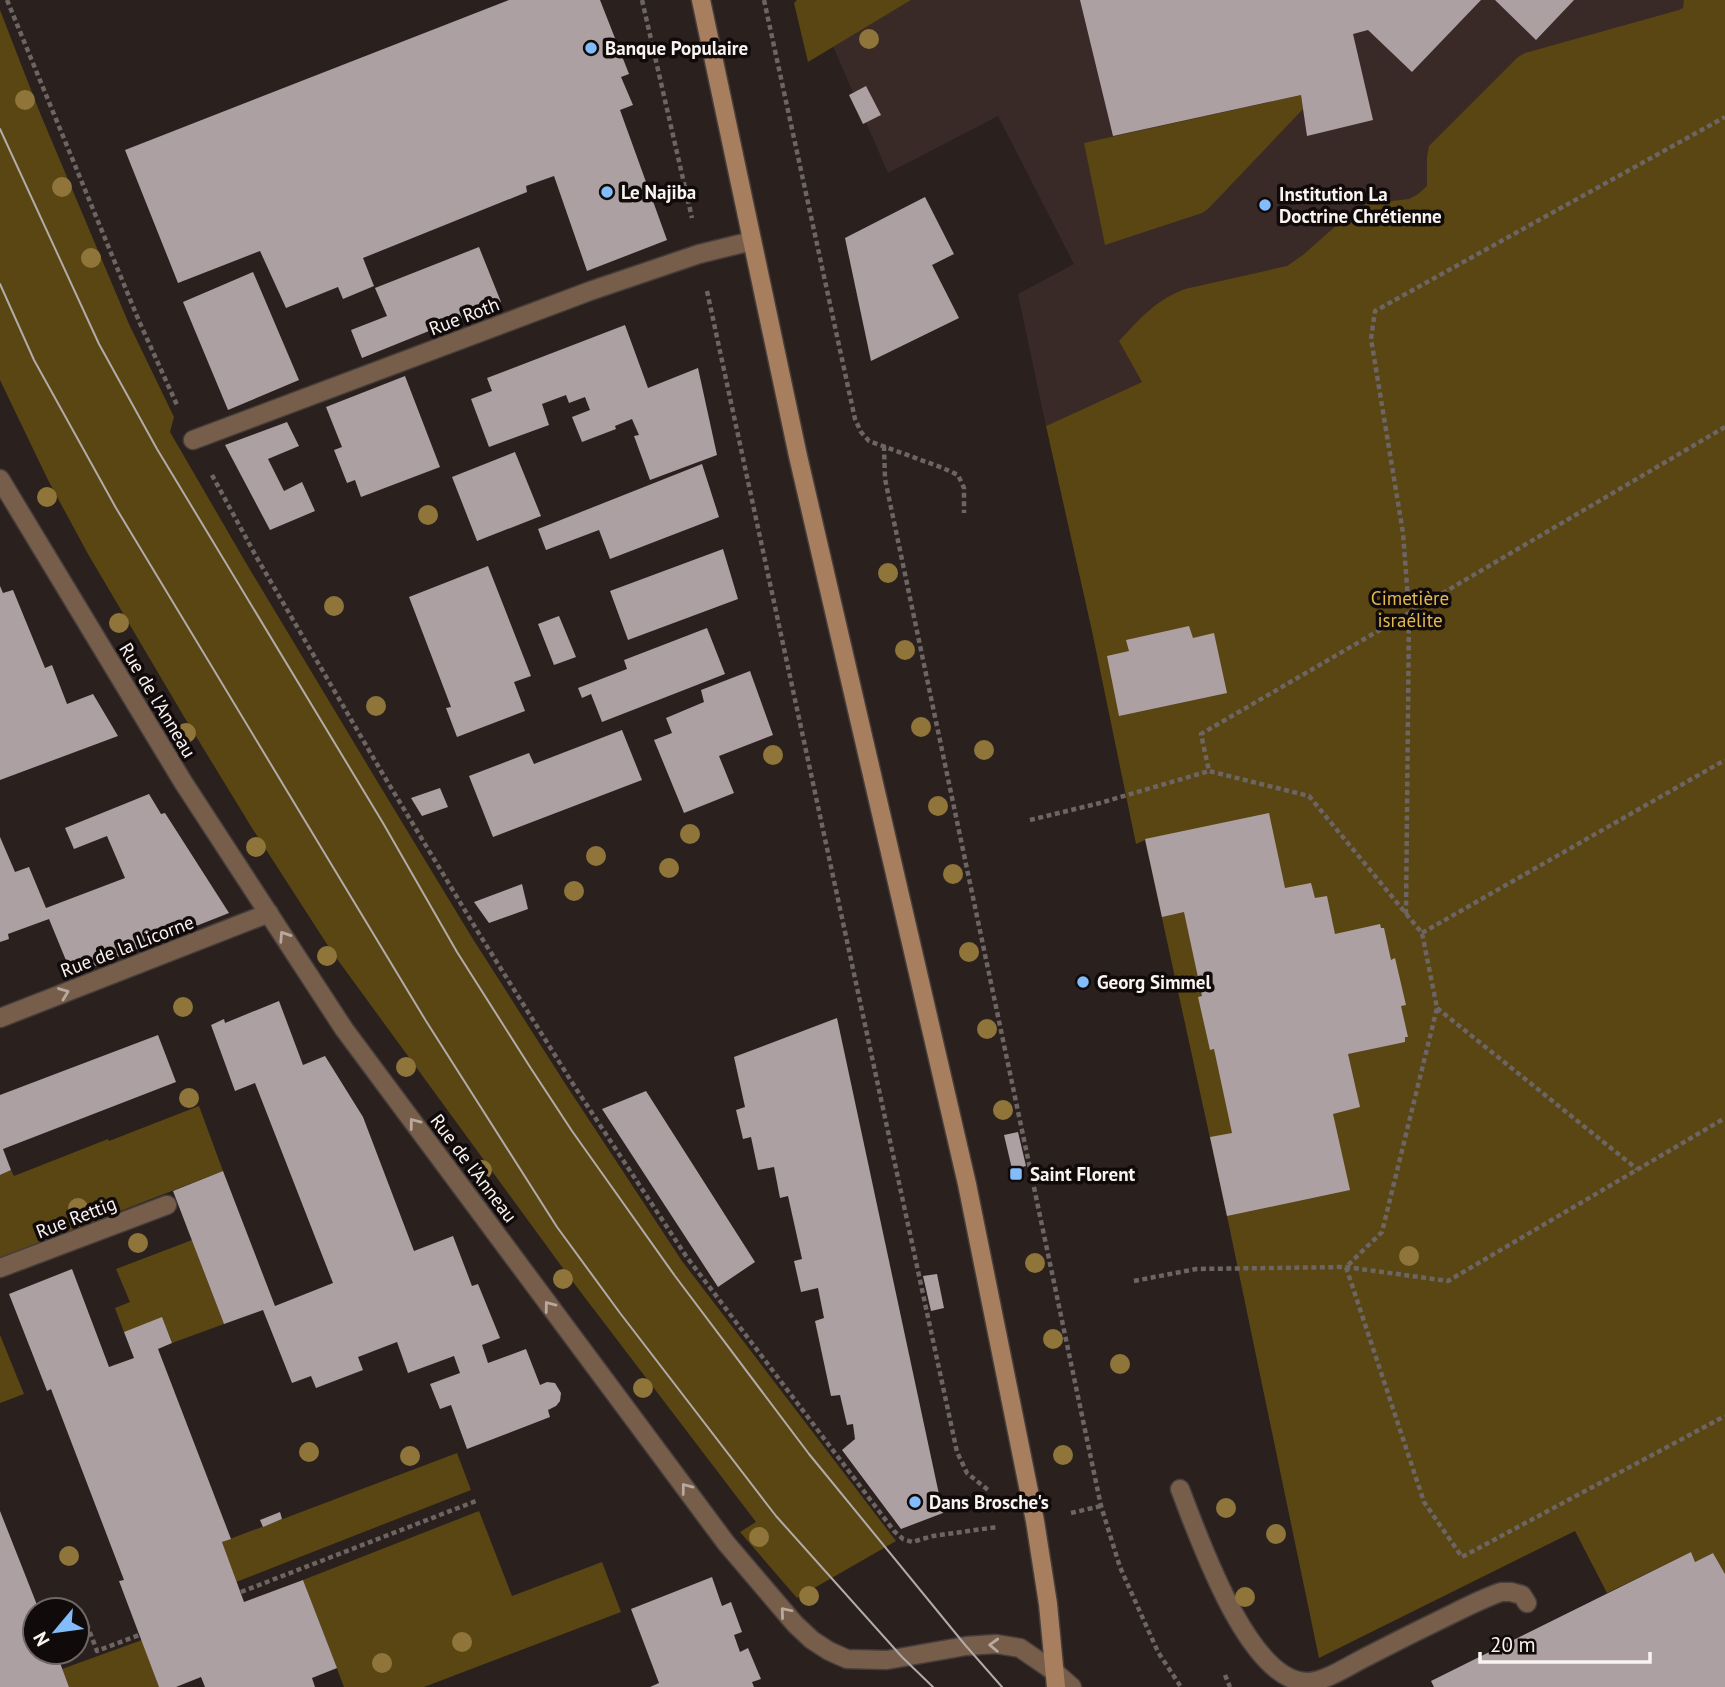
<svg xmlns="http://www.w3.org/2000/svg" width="1725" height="1687" font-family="'PT Sans',sans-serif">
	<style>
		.built { fill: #3a2a27 }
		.green { fill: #594612 }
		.building { fill: #ada0a3 }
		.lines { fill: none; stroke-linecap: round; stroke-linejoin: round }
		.service-casing { stroke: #473e3c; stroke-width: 21 }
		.minor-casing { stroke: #473e3c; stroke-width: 21 }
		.tertiary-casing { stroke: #473e3c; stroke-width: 21 }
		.secondary-casing { stroke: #473e3c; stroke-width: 21 }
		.path { stroke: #6d6563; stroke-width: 4.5; stroke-dasharray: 5 3.5; stroke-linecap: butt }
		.service { stroke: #775e4a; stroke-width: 18 }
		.minor { stroke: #775e4a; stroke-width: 18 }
		.tertiary { stroke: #775e4a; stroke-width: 18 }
		.secondary { stroke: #a77f5e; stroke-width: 18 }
		.tram { stroke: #b2aba9; stroke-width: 2 }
		.tree { fill: #8f753a }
		.oneway { stroke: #b8a89e }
		.poi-dot { fill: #83bcfb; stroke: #100b0a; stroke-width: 2.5 }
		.labels { text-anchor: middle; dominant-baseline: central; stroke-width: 7; stroke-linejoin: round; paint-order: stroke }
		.poi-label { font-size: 19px; font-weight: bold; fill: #f9f3f1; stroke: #100b0a; text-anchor: start }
		.street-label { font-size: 19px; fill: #f9f3f1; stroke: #100b0a }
		.park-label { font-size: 19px; fill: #e1b950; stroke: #100b0a }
	</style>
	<rect width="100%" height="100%" fill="#2a211f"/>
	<!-- built -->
	<path class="built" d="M911 0H1725L1253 331 1046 426 1018 294 1074 264 998 116 888 173 833 46Z"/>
	<!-- green -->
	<path class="green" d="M797 0H911L808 62 794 3Z
		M1684 0H1725V1574L1713 1553 1695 1562 1691 1552 1607 1593 1575 1531 1319 1658 1227 1216 1145 840 1136 844 1092 631 1046 426 1142 382 1119 341C1141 318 1154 301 1185 289L1287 266 1303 255 1347 216 1366 204 1409 199 1418 194 1427 186V157L1429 146 1518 57 1525 53 1679 10 1683 8Z
		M0 10 40 113 129 324 174 417 170 432 246 563 374 776 471 936 568 1088 682 1261 896 1541 797 1598 740 1532 756 1522 573 1282 332 952 252 828 183 715 88 554 48 480 0 380Z
		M1301 95 1303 109 1208 209 1202 213 1105 245 1084 143Z
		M199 1106 223 1171 0 1258V1175L11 1170 14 1176 108 1139 109 1141Z
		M192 1240 224 1324 172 1343 162 1318 124 1332 115 1308 130 1302 116 1269Z
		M0 1335 24 1394 0 1403Z
		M457 1453 471 1490 236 1582 222 1542Z
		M479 1511 512 1596 602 1562 621 1612 424 1687H344L303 1580Z
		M142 1640 159 1687H69L62 1669Z"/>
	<!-- building -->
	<path class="building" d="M509 0H600L629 74 621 77 633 105 620 110 667 240 587 271 554 176 526 186 527 192 363 258 374 286 343 299 338 287 286 308 260 251 178 283 125 150Z
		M1080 0H1481L1412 72 1368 30 1353 34 1373 120 1307 136 1301 95 1113 136Z
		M1495 0H1574L1536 40Z
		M866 86 881 115 863 124 849 95Z
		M925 197 954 254 932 265 959 318 871 361 845 238Z
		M479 247 501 302 362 358 351 330 387 316 375 288Z
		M253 272 299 380 228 410 183 302Z
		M625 325 648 388 698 368 717 455 650 480 634 436 639 435 632 419 615 426 616 429 582 442 572 417 590 410 585 397 569 403 566 395 542 404 549 425 489 447 471 399 492 391 487 378Z
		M405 376 440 467 361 497 355 480 347 483 334 450 342 447 326 407Z
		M287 422 299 446 268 459 284 491 302 482 315 511 270 530 225 445Z
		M515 452 541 516 477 541 452 477Z
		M702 464 719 517 610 559 599 530 546 550 538 529Z
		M723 549 738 599 628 640 610 591Z
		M488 566 531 676 514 682 525 711 457 737 446 708 451 707 409 597Z
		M0 586 3 593 13 590 45 668 52 665 67 704 93 694 118 736 0 780Z
		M559 616 576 657 554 665 538 624Z
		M1189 626 1193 638 1214 633 1227 693 1119 716 1107 656 1129 651 1126 640Z
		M707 628 725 674 602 722 591 694 582 698 578 688 627 669 624 660Z
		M750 671 773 735 719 756 734 793 684 813 654 740 672 733 666 718 704 702 701 690Z
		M622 730 642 780 493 837 469 776 529 753 534 764Z
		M440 788 448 807 422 816 411 798Z
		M149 794 161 814 165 813 229 913 72 975 49 919 8 934 9 939 0 942V837L15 872 29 867 46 908 125 878 107 836 74 849 65 828Z
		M1269 813 1285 888 1311 883 1315 898 1327 896 1335 934 1380 924 1381 928H1384L1391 960 1395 958 1406 1005 1401 1006 1408 1037H1405V1042L1348 1054 1360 1107 1333 1114 1350 1190 1227 1216 1210 1137 1232 1133 1214 1049 1210 1050 1198 997 1202 996 1184 912 1162 917 1145 839Z
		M522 884 528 909 489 923 474 902Z
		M279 1001 303 1065 325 1056 363 1117 414 1251 453 1236 472 1286 478 1284 500 1338 482 1345 488 1363 526 1349 540 1385 547 1382 555 1383 561 1393 560 1401 556 1406 548 1410 550 1417 467 1449 451 1405 440 1409 430 1384 460 1373 454 1356 408 1373 397 1342 358 1357 363 1370 316 1388 311 1376 292 1383 263 1310 224 1324 173 1191 223 1171 275 1306 333 1283 255 1083 235 1091 211 1025 224 1019 225 1023Z
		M837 1018 943 1513 901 1529 842 1450 855 1439 853 1424 847 1425 840 1395 831 1396 815 1321 824 1318 818 1288 801 1292 794 1261 802 1259 788 1196 780 1198 774 1167 758 1170 751 1137 743 1139 736 1110 745 1107 734 1057Z
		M158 1035 176 1082 3 1149 11 1170 0 1175V1095Z
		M646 1091 755 1262 718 1287 602 1109Z
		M1018 1132 1026 1166 1012 1169 1004 1135Z
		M72 1269 109 1367 134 1358 124 1332 162 1317 172 1343 158 1349 231 1539 222 1542 244 1602 303 1580 337 1668 312 1678 315 1687H205L201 1677 176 1687H159L119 1581 124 1580 51 1389 47 1391 9 1294Z
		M937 1274 944 1308 931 1311 923 1276Z
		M0 1511 39 1610H35V1652H56L69 1687H0Z
		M280 1512 282 1519 263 1527 260 1520Z
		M1691 1552 1695 1562 1713 1553 1725 1574V1687H1434L1431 1681Z
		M712 1577 722 1606 731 1602 742 1632 734 1635 740 1652 748 1648 761 1679 752 1682 754 1687H650L659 1683 631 1609Z"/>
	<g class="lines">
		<!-- service casing -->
		<g class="service-casing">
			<path id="service" d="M193 440 590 291 699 254 752 241
				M0 1268 167 1205
				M1180 1489C1198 1535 1248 1682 1307 1682 1325 1682 1350 1665 1366 1657 1395 1642 1423 1628 1452 1614 1468 1606 1484 1598 1501 1592H1511L1522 1595 1527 1603"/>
		</g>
		<!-- minor casing -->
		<g class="minor-casing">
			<path id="minor" d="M0 479 183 782 344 1029 726 1543 795 1624 812 1640 829 1651 847 1659 887 1660 966 1646 996 1644 1020 1648 1055 1672
				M0 1018 269 913"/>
		</g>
		<!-- tertiary casing -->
		<g class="tertiary-casing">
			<path id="tertiary" d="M1055 1672 1072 1687"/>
		</g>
		<!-- secondary casing -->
		<g class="secondary-casing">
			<path id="secondary" d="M701 0 798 456 967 1184 1035 1521 1048 1604 1056 1687"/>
		</g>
		<!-- path -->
		<path class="path" d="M7 0 139 321 177 405
			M642 0 692 218
			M764 0 855 419 861 432 869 441 943 468 958 475 964 488V513
			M707 291 957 1452 967 1473 988 1490
			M1725 427 1409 613 1201 734 1209 771 1309 796 1422 933 1437 1008 1382 1232 1346 1267 1424 1502 1462 1557 1725 1416
			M884 446 885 479 1101 1506 1120 1567 1140 1612 1158 1652 1181 1687
			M212 475 257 558 381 771 478 932 573 1084 686 1256 894 1531 903 1539 912 1542 933 1536 997 1527
			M1030 820 1100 803 1209 771
			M1406 914 1409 613 1403 533 1371 339 1375 311 1725 117
			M1422 933 1725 760
			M1437 1008 1637 1169
			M1134 1281 1196 1269 1346 1267 1448 1281 1725 1118
			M1071 1513 1101 1506
			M241 1592 476 1501
			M77 1616 83 1614 97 1651 139 1635
			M1225 1675 1230 1687"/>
		<!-- service -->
		<use href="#service" class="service"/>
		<!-- minor -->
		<use href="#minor" class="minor"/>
		<!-- tertiary -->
		<use href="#tertiary" class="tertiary"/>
		<!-- secondary -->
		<use href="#secondary" class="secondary"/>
		<!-- tram -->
		<path class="tram" d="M0 129 99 344 157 449 383 823 457 952 530 1067 572 1131 675 1276 809 1454 966 1646 1002 1687
			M0 284 34 360 116 508 426 1021 557 1227 620 1313 776 1516 902 1657 933 1687"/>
	</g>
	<!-- trees -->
	<g class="tree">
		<circle cx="869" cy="39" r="10"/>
		<circle cx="25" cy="100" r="10"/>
		<circle cx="62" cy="187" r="10"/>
		<circle cx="91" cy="258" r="10"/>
		<circle cx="47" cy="497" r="10"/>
		<circle cx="428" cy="515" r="10"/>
		<circle cx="888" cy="573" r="10"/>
		<circle cx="334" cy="606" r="10"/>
		<circle cx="119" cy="623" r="10"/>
		<circle cx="905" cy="650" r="10"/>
		<circle cx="376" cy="706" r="10"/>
		<circle cx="921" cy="727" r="10"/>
		<circle cx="186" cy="733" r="10"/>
		<circle cx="984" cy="750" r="10"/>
		<circle cx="773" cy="755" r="10"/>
		<circle cx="938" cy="806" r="10"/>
		<circle cx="690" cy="834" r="10"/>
		<circle cx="256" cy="847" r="10"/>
		<circle cx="596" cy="856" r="10"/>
		<circle cx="669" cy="868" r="10"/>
		<circle cx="953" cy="874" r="10"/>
		<circle cx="574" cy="891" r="10"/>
		<circle cx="969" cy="952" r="10"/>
		<circle cx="327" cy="956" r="10"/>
		<circle cx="183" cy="1007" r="10"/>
		<circle cx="987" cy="1029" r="10"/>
		<circle cx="406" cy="1067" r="10"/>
		<circle cx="189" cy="1098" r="10"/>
		<circle cx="1003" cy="1110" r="10"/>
		<circle cx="482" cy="1170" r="10"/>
		<circle cx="78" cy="1208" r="10"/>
		<circle cx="138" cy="1243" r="10"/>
		<circle cx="1409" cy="1256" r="10"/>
		<circle cx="1035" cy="1263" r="10"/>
		<circle cx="563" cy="1279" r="10"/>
		<circle cx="1053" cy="1339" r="10"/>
		<circle cx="1120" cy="1364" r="10"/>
		<circle cx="643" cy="1388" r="10"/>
		<circle cx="309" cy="1452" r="10"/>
		<circle cx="1063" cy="1455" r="10"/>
		<circle cx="410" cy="1456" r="10"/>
		<circle cx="1226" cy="1508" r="10"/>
		<circle cx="1276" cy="1534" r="10"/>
		<circle cx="759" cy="1537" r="10"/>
		<circle cx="69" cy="1556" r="10"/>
		<circle cx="809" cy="1596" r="10"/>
		<circle cx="1245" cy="1597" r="10"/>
		<circle cx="462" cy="1642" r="10"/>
		<circle cx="382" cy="1663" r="10"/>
	</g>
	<!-- one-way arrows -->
	<defs><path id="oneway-chevron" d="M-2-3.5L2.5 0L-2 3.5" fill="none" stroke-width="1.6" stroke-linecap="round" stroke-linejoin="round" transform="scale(1.75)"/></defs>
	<g class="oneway">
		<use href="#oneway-chevron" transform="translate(284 936) rotate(-123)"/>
		<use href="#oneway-chevron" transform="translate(64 993) rotate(-21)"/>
		<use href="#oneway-chevron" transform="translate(414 1123) rotate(-127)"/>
		<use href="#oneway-chevron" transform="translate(549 1306) rotate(-127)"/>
		<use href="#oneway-chevron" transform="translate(686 1488) rotate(-127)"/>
		<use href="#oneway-chevron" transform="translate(785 1612) rotate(-130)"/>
		<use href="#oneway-chevron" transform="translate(994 1645) rotate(-178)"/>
	</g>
	<!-- markers -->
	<g class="poi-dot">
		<circle cx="591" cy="48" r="7"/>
		<circle cx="607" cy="192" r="7"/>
		<circle cx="1265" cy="205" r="7"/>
		<circle cx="1083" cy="982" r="7"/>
		<rect x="1009" y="1167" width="14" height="14" rx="3.5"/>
		<circle cx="915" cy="1502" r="7"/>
	</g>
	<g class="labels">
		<!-- poi labels -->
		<g class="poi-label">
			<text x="605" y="48">Banque Populaire</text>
			<text x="621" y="192">Le Najiba</text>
			<text x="1279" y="194">Institution La<tspan x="1279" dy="22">Doctrine Chrétienne</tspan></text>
			<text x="1097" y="982">Georg Simmel</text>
			<text x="1030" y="1174">Saint Florent</text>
			<text x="929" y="1502">Dans Brosche's</text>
		</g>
		<!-- street labels -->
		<g class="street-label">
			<text transform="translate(464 316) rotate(-21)">Rue Roth</text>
			<text transform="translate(158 700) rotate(59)">Rue de l'Anneau</text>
			<text transform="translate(127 946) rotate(-21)">Rue de la Licorne</text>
			<text transform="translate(474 1168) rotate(53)">Rue de l'Anneau</text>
			<text transform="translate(76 1217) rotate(-21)">Rue Rettig</text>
		</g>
		<!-- park labels -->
		<g class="park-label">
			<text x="1410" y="598">Cimetière<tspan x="1410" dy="22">israélite</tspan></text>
		</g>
	</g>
	<!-- north arrow -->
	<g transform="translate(56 1631) rotate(241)"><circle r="33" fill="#100b0a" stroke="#6d6866" stroke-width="2"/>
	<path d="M0-5L12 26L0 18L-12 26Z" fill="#83bcfb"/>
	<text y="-10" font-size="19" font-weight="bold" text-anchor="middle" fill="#f9f3f1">N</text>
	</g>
	<!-- scale -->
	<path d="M1480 1652v10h170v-10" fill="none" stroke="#f9f3f1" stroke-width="3.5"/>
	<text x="1490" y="1652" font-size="21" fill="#f9f3f1" stroke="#100b0a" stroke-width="5" paint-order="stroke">20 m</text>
</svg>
